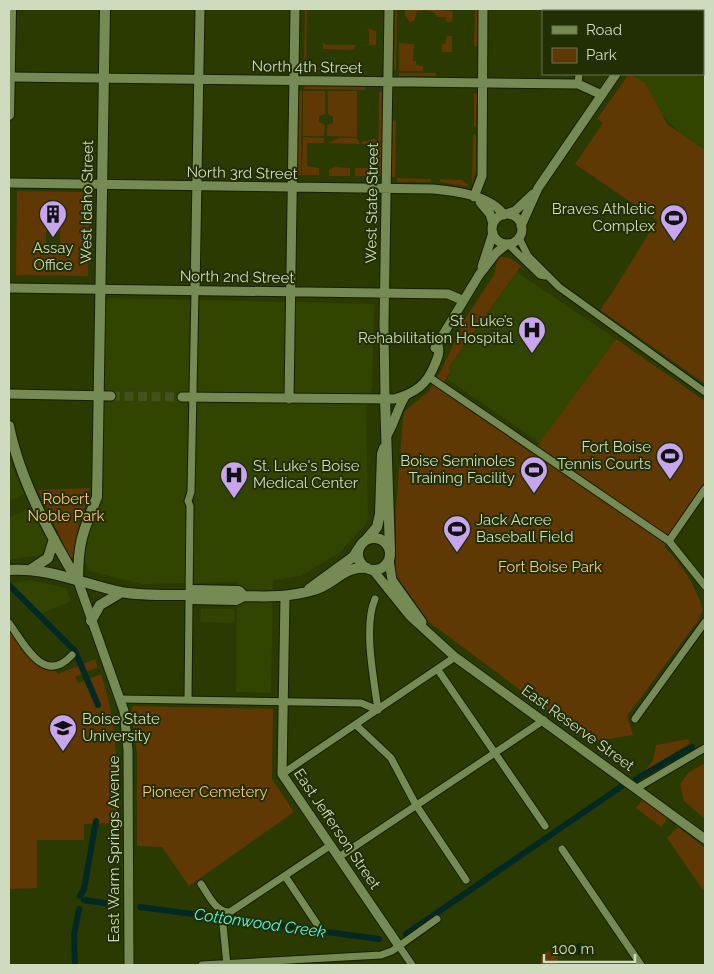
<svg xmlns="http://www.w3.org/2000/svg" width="714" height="974" font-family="Raleway,sans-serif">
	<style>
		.built { fill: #324500 }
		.green { fill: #603804; fill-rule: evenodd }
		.water { fill: #032925 }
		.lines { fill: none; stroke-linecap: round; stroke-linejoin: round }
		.canal { stroke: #032925; stroke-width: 6 }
		.tertiary-tunnel { stroke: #43521c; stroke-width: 9; stroke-dasharray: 9 4.5; stroke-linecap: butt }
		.minor-casing { stroke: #161f04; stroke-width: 9 }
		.tertiary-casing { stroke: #161f04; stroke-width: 11 }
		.secondary-casing { stroke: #161f04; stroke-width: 12 }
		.minor { stroke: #768a53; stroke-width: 7 }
		.tertiary { stroke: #768a53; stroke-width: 9 }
		.secondary { stroke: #768a53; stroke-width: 10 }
		.labels { text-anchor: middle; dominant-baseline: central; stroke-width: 4; stroke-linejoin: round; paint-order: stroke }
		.street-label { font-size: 15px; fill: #cfdbbe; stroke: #222f05 }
		.poi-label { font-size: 15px; fill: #cfdbbe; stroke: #222f05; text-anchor: end }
		.park-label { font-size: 15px; fill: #febf80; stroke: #222f05 }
		.water-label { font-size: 16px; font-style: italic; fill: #53f4e4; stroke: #222f05 }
	</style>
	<rect width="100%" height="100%" fill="#2a3a00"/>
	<!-- built -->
	<path class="built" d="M671 9H705V150L679 132 625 77 627 74H703V11H669Z
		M517 272 616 339 540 443 447 379 451 371 448 368Z
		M110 298 374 304 372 388 366 411 368 518 364 526 340 552 301 576 273 580 271 693 236 692 237 582 141 584 89 571 85 561 86 533 99 507 103 492V302Z
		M9 458 24 494 9 501Z
		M31 508 47 539 48 546 41 555 9 560V518Z
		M30 580 66 588 71 601 41 614 9 584Z
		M201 609H234V623L200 622Z"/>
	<!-- green -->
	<path class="green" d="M305 9H307L306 70H304Z
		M395 9H397L396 70H394Z
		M405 9H423V11H417L414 21 410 22 405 16Z
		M427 9 453 11 452 22H446V17H437L434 12 427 11Z
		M475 9H478V46H474Z
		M671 9H705L703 16 705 17V33L703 38V11H669Z
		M367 28 376 31V45L357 46 369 45V31Z
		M447 36H452V52H442V44H445Z
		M323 42 326 45H355L354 50 323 49Z
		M399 43 414 44 413 61H416V65L423 66V71H399Z
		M311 63 314 68H347L349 63 350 71 311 70Z
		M399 73H436V76H399Z
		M629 74 645 83 667 124 705 150V384L600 310C621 281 638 250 657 220L575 164 603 123 597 119Z
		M305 85 365 87V90L304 89Z
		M302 90 301 175H297L299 91Z
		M303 91H325V114L319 116V122L325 125 324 136H303Z
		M328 91H357V137L327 136V125L333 123V117L328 114Z
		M379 92H383L381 176H378Z
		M474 93 477 94 476 126 474 127Z
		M396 120 395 177H391L393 121Z
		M473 134 476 135V170L472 184Z
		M303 137 324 138V143H307V166L319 168V175H302Z
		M339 138H357L360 144 327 143Z
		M371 139H376V176H355V168H371L372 144H362V141H370Z
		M336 167 350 168V176H329V169Z
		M397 178 431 179V182H397Z
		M440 179 462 180 470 187 440 182Z
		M17 191 90 192 88 276 16 275ZM46 231H60V246H46Z
		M501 257 510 258 521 266 448 368 451 371 439 389 532 453 616 339 705 401V481L664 547C682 563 696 587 703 610L697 622 627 716 633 735 590 742 429 622 396 575V508L403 418 405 411 429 391 442 369 465 319 494 275 497 261Z
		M90 488 88 500 79 521 73 557 70 558 38 490Z
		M9 626 47 668 51 666 58 674 95 659 98 667 75 677 78 683 101 674C118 723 117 772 118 823L84 824V840H37V888L9 889Z
		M133 706 273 709 272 779 294 812 189 886 162 847 137 846V753L131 710Z
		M688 739 690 743 647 770 646 769 653 760 656 745Z
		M705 763V819L684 801 680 784 689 772Z
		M643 799 668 818 661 827 636 808Z
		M678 827 705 848V888L703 890 667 838Z
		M548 951 558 956 557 965H541V956Z"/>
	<!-- water -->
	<path class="water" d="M574 949a6 6 0 1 1 12 0a6 6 0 1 1-12 0Z"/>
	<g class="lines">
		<!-- canal -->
		<path class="canal" d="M9 585 75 651 98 705
			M636 779 692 747
			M80 896 84 889 96 821
			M84 900 117 905
			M140 907 379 939
			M406 934 622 786
			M75 965 74 935 79 909"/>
		<!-- tertiary-tunnel -->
		<path class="tertiary-tunnel" d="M111 396 182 397"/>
		<!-- minor casing -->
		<g class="minor-casing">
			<path id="minor" d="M579 11V9
				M578 84 579 74
				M519 238 528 256 559 287 705 392
				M508 244 540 275 545 276
				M429 377 669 541 705 586
				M669 541 705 489
				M375 599C363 626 374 680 378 710
				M9 623C25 645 44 686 72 655
				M438 670 545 826
				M121 699 361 703 378 710
				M188 700 190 506 188 501 191 492 195 291
				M635 719 705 622
				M356 725 391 758 416 805 466 880
				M282 774 455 657
				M637 788 705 748
				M562 849 641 965
				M339 857 544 720
				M285 876 319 927
				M201 884C208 894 216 913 230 912L331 845
				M223 925 227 965
				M399 946 412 965
				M202 965 381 955 392 951 437 919"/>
		</g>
		<!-- tertiary casing -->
		<g class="tertiary-casing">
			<path id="tertiary" d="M657 11 659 9
				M9 77 578 84 602 95
				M9 183 433 189C455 191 490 195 504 215
				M474 197 482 176 483 9
				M480 202 490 214 493 224
				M506 214 515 211 533 194
				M492 229a15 15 0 1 1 30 0a15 15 0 1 1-30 0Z
				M521 226 538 188 616 74
				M482 267 493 233
				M9 288 448 294 462 300
				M195 291 200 9
				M435 348 479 275 496 253 507 244
				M9 394 111 396
				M182 397 394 399C415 393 427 385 435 364 438 357 440 352 438 345
				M385 398 384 325 389 9
				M289 399 295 9
				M386 437C395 423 397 408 406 395
				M389 560 392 580 422 622
				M373 570 410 616 455 657 705 839
				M78 581 124 711 128 750 129 965
				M285 597 282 774 399 946"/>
		</g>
		<!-- secondary casing -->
		<g class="secondary-casing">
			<path id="secondary" d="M9 115 11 9
				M385 398 390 551
				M9 426C20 480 49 533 77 580
				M358 554a16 16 0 1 1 32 0a16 16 0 1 1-32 0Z
				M366 540 377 527 380 514 382 454 384 448
				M9 570C48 567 83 584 121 592 143 596 166 595 189 595L192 599 236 600 244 596 239 591 192 590 189 595
				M30 570 48 558 54 539
				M78 581C78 541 83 532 97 497L105 9
				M309 589 353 557 359 548
				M244 596C269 597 290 597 314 590 333 585 345 565 367 568
				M91 621 100 605 122 592"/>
		</g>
		<!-- minor -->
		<use href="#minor" class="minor"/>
		<!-- tertiary -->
		<use href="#tertiary" class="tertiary"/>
		<!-- secondary -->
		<use href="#secondary" class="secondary"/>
	</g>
	<!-- icons -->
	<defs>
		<g id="building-pin" transform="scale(1.4375)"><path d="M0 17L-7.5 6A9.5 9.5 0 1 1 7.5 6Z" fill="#c8a6ef" stroke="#222f05"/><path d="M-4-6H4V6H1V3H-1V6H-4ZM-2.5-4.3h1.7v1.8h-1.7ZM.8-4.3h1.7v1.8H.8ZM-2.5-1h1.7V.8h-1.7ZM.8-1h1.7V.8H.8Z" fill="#111"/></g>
		<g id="stadium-pin" transform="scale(1.4375)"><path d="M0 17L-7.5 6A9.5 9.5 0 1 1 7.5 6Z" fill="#c8a6ef" stroke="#222f05"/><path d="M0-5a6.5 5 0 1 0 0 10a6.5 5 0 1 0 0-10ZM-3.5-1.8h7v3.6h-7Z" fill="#111"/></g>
		<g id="hospital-pin" transform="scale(1.4375)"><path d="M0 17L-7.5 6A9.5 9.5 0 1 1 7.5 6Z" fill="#c8a6ef" stroke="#222f05"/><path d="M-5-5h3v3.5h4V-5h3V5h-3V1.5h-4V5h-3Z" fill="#111"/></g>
		<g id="university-pin" transform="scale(1.4375)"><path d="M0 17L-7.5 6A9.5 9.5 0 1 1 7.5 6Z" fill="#c8a6ef" stroke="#222f05"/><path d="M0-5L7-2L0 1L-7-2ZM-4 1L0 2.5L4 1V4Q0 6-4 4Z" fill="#111"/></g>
	</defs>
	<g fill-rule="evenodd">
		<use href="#building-pin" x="53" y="214"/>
		<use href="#stadium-pin" x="674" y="218"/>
		<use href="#hospital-pin" x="532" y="330"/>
		<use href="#stadium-pin" x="670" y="456"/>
		<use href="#stadium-pin" x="534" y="470"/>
		<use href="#hospital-pin" x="234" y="475"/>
		<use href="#stadium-pin" x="457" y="529"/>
		<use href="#university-pin" x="63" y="728"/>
	</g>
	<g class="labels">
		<!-- street labels -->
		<g class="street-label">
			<text transform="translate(307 67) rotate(1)">North 4th Street</text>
			<text transform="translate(242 173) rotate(1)">North 3rd Street</text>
			<text transform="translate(87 202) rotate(-89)">West Idaho Street</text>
			<text transform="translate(372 203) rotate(-89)">West State Street</text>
			<text transform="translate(237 277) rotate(1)">North 2nd Street</text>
			<text transform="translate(578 728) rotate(36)">East Reserve Street</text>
			<text transform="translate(337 829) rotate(56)">East Jefferson Street</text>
			<text transform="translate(114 849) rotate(-90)">East Warm Springs Avenue</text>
		</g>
		<!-- poi labels -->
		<g class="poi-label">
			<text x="655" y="209">Braves Athletic<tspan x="655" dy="17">Complex</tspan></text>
			<text x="53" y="248" text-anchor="middle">Assay<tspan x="53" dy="17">Office</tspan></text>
			<text x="513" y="321">St. Luke’s<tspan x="513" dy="17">Rehabilitation Hospital</tspan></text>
			<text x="651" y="447">Fort Boise<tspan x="651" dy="17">Tennis Courts</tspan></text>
			<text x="515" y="461">Boise Seminoles<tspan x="515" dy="17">Training Facility</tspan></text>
			<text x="253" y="466" text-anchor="start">St. Luke's Boise<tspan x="253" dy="17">Medical Center</tspan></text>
			<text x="476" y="520" text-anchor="start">Jack Acree<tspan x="476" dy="17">Baseball Field</tspan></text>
			<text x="82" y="719" text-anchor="start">Boise State<tspan x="82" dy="17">University</tspan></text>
		</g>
		<!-- park labels -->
		<g class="park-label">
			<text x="66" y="499">Robert<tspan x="66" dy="17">Noble Park</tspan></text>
			<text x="550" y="567">Fort Boise Park</text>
			<text x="205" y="792">Pioneer Cemetery</text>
		</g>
		<!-- water labels -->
		<g class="water-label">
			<text transform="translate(260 923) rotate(8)">Cottonwood Creek</text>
		</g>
	</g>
	<!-- border -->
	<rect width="714" height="974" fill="none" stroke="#cfdbbe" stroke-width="20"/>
	<!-- legend -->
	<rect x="542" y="10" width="162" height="65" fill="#222f05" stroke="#67744f"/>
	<rect x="552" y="26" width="25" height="8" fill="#768a53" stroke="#67744f"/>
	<text x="586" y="35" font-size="15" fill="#cfdbbe">Road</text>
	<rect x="552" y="48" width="25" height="15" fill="#603804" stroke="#67744f"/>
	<text x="586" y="60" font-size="15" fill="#cfdbbe">Park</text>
	<!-- scale -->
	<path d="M544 954v8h91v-8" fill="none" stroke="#cfdbbe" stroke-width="2.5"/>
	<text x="552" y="954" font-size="15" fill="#cfdbbe" stroke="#222f05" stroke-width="4" paint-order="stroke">100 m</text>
</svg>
